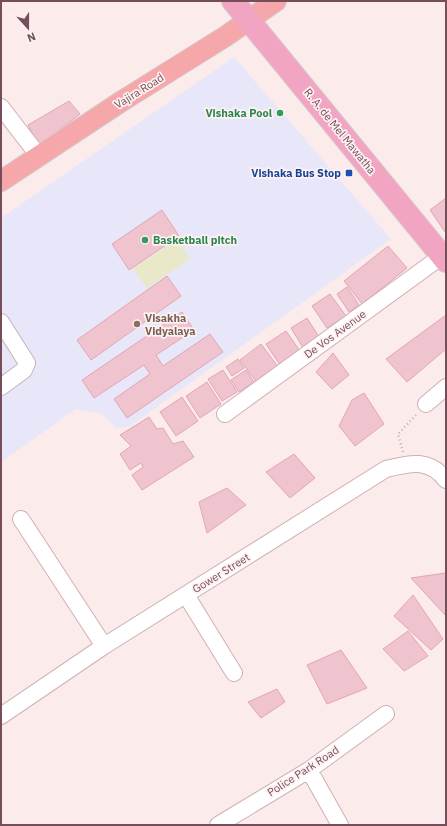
<svg xmlns="http://www.w3.org/2000/svg" width="447" height="826" font-family="'IBM Plex Sans',sans-serif">
	<style>
		.education { fill: #e7e7f9 }
		.green { fill: #e9e8c9 }
		.building { fill: #f0c4cf; stroke: #e2a5b5 }
		.lines { fill: none; stroke-linecap: round; stroke-linejoin: round }
		.minor-casing { stroke: #ceb0b6; stroke-width: 18 }
		.major-casing { stroke: #d6cace; stroke-width: 22 }
		.highway-casing { stroke: #d6cace; stroke-width: 24 }
		.path { stroke: #d5a6b2; stroke-width: 2.5; stroke-dasharray: 1 3; stroke-linecap: butt }
		.minor { stroke: #fff; stroke-width: 16 }
		.major { stroke: #f6a7a9; stroke-width: 20 }
		.highway { stroke: #f2a5c3; stroke-width: 22 }
		.leisure-dot { fill: #2e9e5b; stroke: #fef1f2; stroke-width: 1.5 }
		.transit-dot { fill: #1a4fb4; stroke: #fef1f2; stroke-width: 1.5 }
		.education-dot { fill: #8d6e63; stroke: #fef1f2; stroke-width: 1.5 }
		.labels { text-anchor: middle; dominant-baseline: central; stroke-width: 3.5; stroke-linejoin: round; paint-order: stroke }
		.street-label { font-size: 11px; fill: #764e5a; stroke: #fef1f2 }
		.leisure-label { font-size: 11px; font-weight: bold; fill: #27864d; stroke: #fef1f2; text-anchor: end }
		.transit-label { font-size: 11px; font-weight: bold; fill: #164399; stroke: #fef1f2; text-anchor: end }
		.education-label { font-size: 11px; font-weight: bold; fill: #785e54; stroke: #fef1f2; text-anchor: start }
	</style>
	<rect width="100%" height="100%" fill="#fcebeb"/>
	<!-- education -->
	<path class="education" d="M234 57 391 239 129 427 116 428 102 414 76 409 1 462V218Z"/>
	<!-- green -->
	<path class="green" d="M177 239 190 259 147 288 133 268Z"/>
	<!-- building -->
	<path class="building" d="M69 101 80 114 38 146 28 125Z
		M446 198V231L445 232 430 210Z
		M162 210 179 236 129 270 112 244Z
		M388 246 407 268 362 304 344 281Z
		M167 276 181 296 91 360 77 340Z
		M347 287 359 305 349 312 337 294Z
		M330 294 346 316 327 328 312 306Z
		M182 312 194 330 156 355 163 366 210 334 223 352 127 418 114 399 150 374 144 365 94 398 82 380Z
		M446 315V349L407 382 386 359Z
		M307 318 321 340 305 351 291 328Z
		M286 331 300 351 280 365 266 344Z
		M261 344 279 368 258 384 240 360Z
		M333 353 349 375 332 389 316 372Z
		M238 359 244 368 232 376 226 367Z
		M223 370 237 392 222 401 208 379Z
		M246 370 254 382 239 392 231 380Z
		M207 382 221 404 200 418 186 396Z
		M364 393 384 424 355 446 339 426 352 400Z
		M182 397 198 421 176 436 160 412Z
		M149 417 157 429 163 428 173 444 183 441 194 457 142 490 132 475 143 467 141 463 130 470 120 454 131 446 120 435Z
		M294 454 315 478 290 498 266 472Z
		M227 488 246 505 207 533 199 502Z
		M445 573 446 574V616L411 578Z
		M413 595 443 639 431 650 394 616Z
		M408 631 428 656 404 671 383 649Z
		M341 650 367 688 327 704 307 665Z
		M277 689 285 702 261 718 248 702Z"/>
	<g class="lines">
		<!-- minor casing -->
		<g class="minor-casing">
			<path id="minor" d="M1 107 38 155
				M1 322 27 363 24 370 1 387
				M426 404 446 387
				M225 414 446 253
				M21 519 104 646
				M186 595 234 673
				M1 716 104 646 386 469C410 463 429 458 446 480
				M309 770 340 825
				M218 825 309 770 386 714"/>
		</g>
		<!-- major casing -->
		<g class="major-casing">
			<path id="major" d="M1 181 122 101 226 36 276 1"/>
		</g>
		<!-- highway casing -->
		<g class="highway-casing">
			<path id="highway" d="M233 1 446 261"/>
		</g>
		<!-- path -->
		<path class="path" d="M403 452 398 434 416 415"/>
		<!-- minor -->
		<use href="#minor" class="minor"/>
		<!-- major -->
		<use href="#major" class="major"/>
		<!-- highway -->
		<use href="#highway" class="highway"/>
	</g>
	<!-- markers -->
	<g class="leisure-dot">
		<circle cx="280" cy="113" r="4"/>
		<circle cx="145" cy="240" r="4"/>
	</g>
	<rect class="transit-dot" x="345" y="169" width="8" height="8" rx="2"/>
	<circle class="education-dot" cx="137" cy="324" r="4"/>
	<g class="labels">
		<!-- street labels -->
		<g class="street-label">
			<text transform="translate(139 91) rotate(-32)">Vajira Road</text>
			<text transform="translate(340 131) rotate(51)">R. A. de Mel Mawatha</text>
			<text transform="translate(335 334) rotate(-36)">De Vos Avenue</text>
			<text transform="translate(221 573) rotate(-32)">Gower Street</text>
			<text transform="translate(303 771) rotate(-33)">Police Park Road</text>
		</g>
		<!-- leisure labels -->
		<g class="leisure-label">
			<text x="272" y="113">Vishaka Pool</text>
			<text x="153" y="240" text-anchor="start">Basketball pitch</text>
		</g>
		<!-- transit labels -->
		<g class="transit-label">
			<text x="341" y="173">Vishaka Bus Stop</text>
		</g>
		<!-- education labels -->
		<g class="education-label">
			<text x="145" y="318">Visakha<tspan x="145" dy="13">Vidyalaya</tspan></text>
		</g>
	</g>
	<!-- border -->
	<rect width="447" height="826" fill="none" stroke="#764e5a" stroke-width="4"/>
	<!-- north arrow -->
	<g transform="translate(28 28) rotate(159)" stroke="#fef1f2" stroke-width="3" paint-order="stroke">
	<path d="M0-3L7 15L0 10L-7 15Z" fill="#764e5a"/>
	<text y="-6" font-size="11" font-weight="bold" text-anchor="middle" fill="#764e5a">N</text>
	</g>
</svg>
